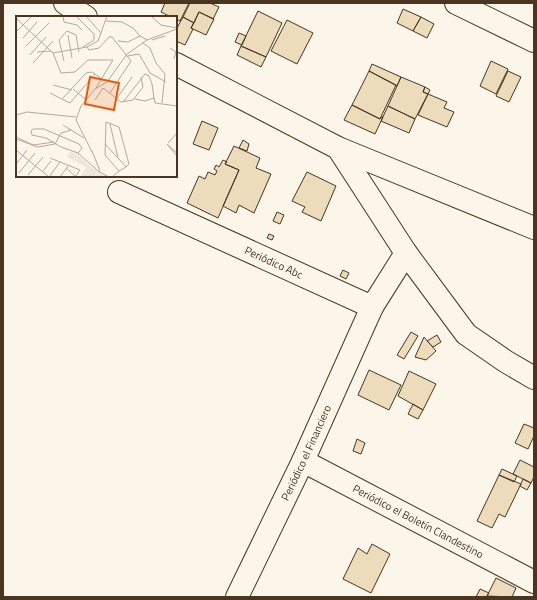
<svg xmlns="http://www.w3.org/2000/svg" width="537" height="600" font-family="'Titillium Web',sans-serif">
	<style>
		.building { fill: #ecdcbc; stroke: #4a3520 }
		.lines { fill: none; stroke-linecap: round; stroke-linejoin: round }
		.minor-casing { stroke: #4a3520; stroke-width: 24 }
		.minor { stroke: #fbf6e9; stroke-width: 22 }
		.labels { text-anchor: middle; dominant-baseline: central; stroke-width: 3; stroke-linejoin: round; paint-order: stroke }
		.street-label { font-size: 11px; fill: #4a3520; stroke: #fbf6e9 }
		.inset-road { fill: none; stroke: #b4a999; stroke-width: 1 }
		.view { fill: #e8590c; fill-opacity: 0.15; stroke: #e8590c; stroke-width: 2 }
		.inset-edge { fill: none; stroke: #4a3520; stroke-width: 2 }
	</style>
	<rect width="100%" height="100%" fill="#fbf6e9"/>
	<!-- building -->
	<path class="building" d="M165 3H189L180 21 176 19V17H171L161 12Z
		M190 3H210L219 7 213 19 199 12 194 23 183 17Z
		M403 9 421 17 413 31 397 23Z
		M258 11 282 23 266 57 241 46Z
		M199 12 214 19 206 35 191 28Z
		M183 17 194 23 191 28 193 29 185 45 176 41V30Z
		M421 17 434 24 427 38 413 31Z
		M287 20 313 33 297 64 271 51Z
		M239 33 246 36 242 45 235 42Z
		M241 46 266 57 261 67 237 55Z
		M491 61 508 69 496 94 480 86Z
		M372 64 401 77 397 86 369 71Z
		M369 71 396 85 380 119 352 105Z
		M508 71 521 77 509 102 496 96Z
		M401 77 425 87 423 92 428 94 415 119 388 106Z
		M425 87 430 90 428 94 423 92Z
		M428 94 447 102 444 108 454 112 447 127 418 115Z
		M352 105 380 119 381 117H383L375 134 344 120Z
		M388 106 415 119 409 133 381 121Z
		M202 121 218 128 209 150 193 144Z
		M243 140 249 144 247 151 239 148Z
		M234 146 260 158 256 168 271 174 254 213 239 205 236 213 223 206 239 170 225 164Z
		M223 160 227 162 225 164 239 170 218 218 187 203 199 176 205 179 208 172 215 175 217 171 214 169 216 165 219 167Z
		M307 172 336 186 321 221 302 212 305 207 292 201Z
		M277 212 284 215 280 224 273 221Z
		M269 234 274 236 272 240 267 238Z
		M343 270 349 273 346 279 340 276Z
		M411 332 418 336 404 359 397 355Z
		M437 335 441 342 433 347 427 341Z
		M424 337 436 351 426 360 415 357Z
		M369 370 401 385 389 410 358 395Z
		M409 371 436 384 423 410 398 396Z
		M413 404 423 410 418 419 408 414Z
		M524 424 534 428V436L528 449 515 443Z
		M357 439 365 443 361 454 353 451Z
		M520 460 534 467V477L531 483 513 474Z
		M502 469 517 476 514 482 499 475Z
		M499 475 521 484 505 517 499 514 492 528 477 521Z
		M523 479 531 483 527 490 520 486Z
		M372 544 390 554 371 593 343 579 358 548 367 554Z
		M496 578 516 588 512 597 487 596Z
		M480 589 489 593 487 596 489 597H476Z"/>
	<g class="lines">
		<!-- minor casing -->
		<g class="minor-casing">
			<g id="minor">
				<path d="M65 3 86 17"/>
				<path d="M456 3 534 41"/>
				<path d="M176 64 338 148 406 253 466 334 505 361 534 378"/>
				<path d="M338 148 534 228"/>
				<path id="s1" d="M119 192 372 307 406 253"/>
				<path id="s2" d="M303 461 534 582"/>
				<path id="s3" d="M237 597 303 461 372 307"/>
			</g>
		</g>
		<!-- minor -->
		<use href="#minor" class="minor"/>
	</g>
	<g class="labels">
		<!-- street labels -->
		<g class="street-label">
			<text stroke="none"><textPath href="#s1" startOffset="170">Periódico Abc</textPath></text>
			<text stroke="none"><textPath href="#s3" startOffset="160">Periódico el Financiero</textPath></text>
			<text stroke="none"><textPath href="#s2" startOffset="130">Periódico el Boletín Clandestino</textPath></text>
		</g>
	</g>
	<!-- overview -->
	<g transform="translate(16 16)">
		<rect width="161" height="161" fill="#fbf6e9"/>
		<path d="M54 136 61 138 76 152 92 161H64L70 151 51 141Z" fill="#ede6d9"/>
		<path class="inset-road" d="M47 0 48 6 61 9 66 14M60 0 78 18V24L67 31M70 0 85 17M135 0 145 9 161 12M0 2 37 37 45 57 59 56 72 44H97M90 5 106 6 117 12 124 20M0 16 16 0M52 19 56 42M7 22 21 6M136 24 149 20M102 25 112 26 124 20 131 24M127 27 134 32 140 47 149 58 146 87M10 30 33 7M71 31 73 34 83 32 93 21H96L115 45 94 77M154 32 160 36 158 43M21 36 35 35M37 37 71 31 82 25 91 0M14 39 30 21M112 40 123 38 134 57 150 66M48 45 43 24 51 15 60 19 63 36M17 47 37 25M37 69 56 74M80 72 97 44M87 72 105 86 117 84 127 71 125 61M57 73 70 84M34 77 54 87 79 58M47 82 70 57 76 56 86 63M101 82 116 61M138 82 139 87 161 90M119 83 129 85 138 82M79 84 87 72M107 86 129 58 133 60 136 68 138 82M0 99 11 96 60 101M94 108 102 142 110 151M47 109 68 122M0 121 17 129 38 126M0 123 22 131 39 128 45 117 55 114M152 127 161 117M89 128 101 141M151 128 161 140M151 128 161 137M0 134 33 161M76 135 84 155M76 136 60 104 65 90 79 73 91 66 111 38 131 24 161 13M62 137 66 132 63 128 28 113H17L15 115 16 119 30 122 45 131 62 137 82 155 93 161M34 142 64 154 59 161M1 147 11 134M50 152 59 160M27 155 35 145M3 157 19 137M12 159 27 141M33 161 44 146M44 161 52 150M96 161 103 155 110 151 113 148 103 111 90 106 89 139 103 155M126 161H139"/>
		<path class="view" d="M74 61 103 67 98 94 69 88Z"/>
		<rect width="161" height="161" class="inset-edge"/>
	</g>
	<!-- border -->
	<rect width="537" height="600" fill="none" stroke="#4a3520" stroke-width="8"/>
</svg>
